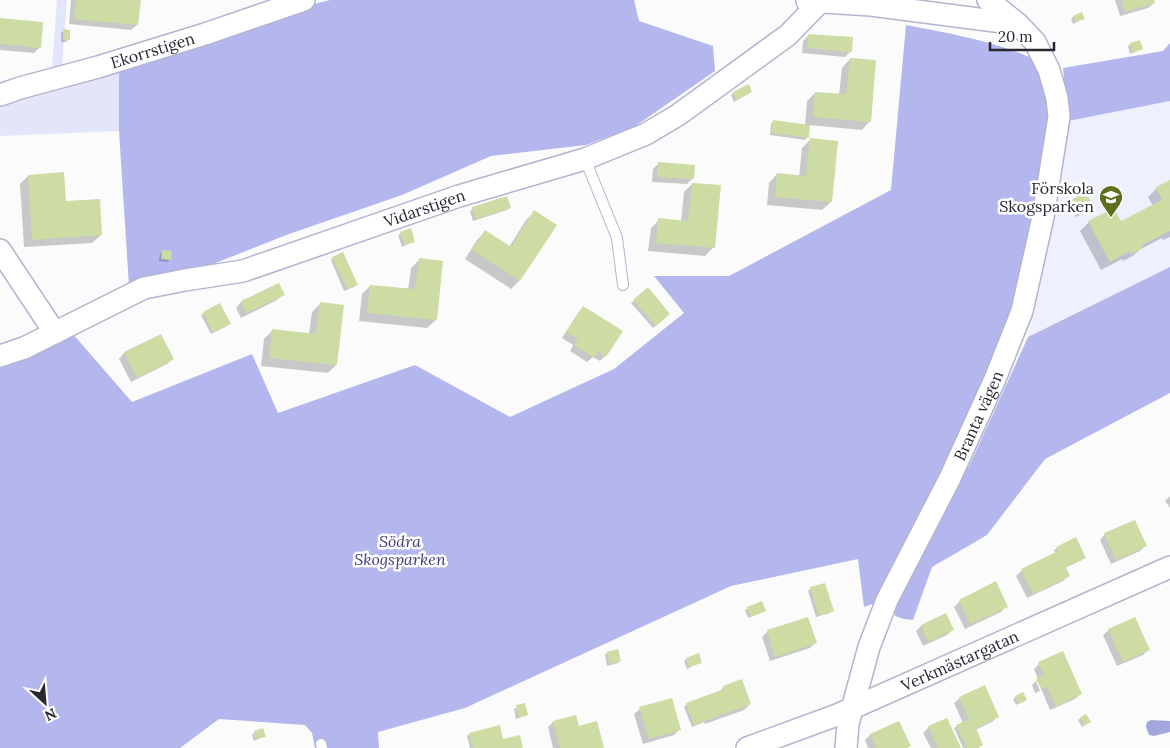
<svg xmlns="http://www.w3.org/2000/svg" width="1170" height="748" font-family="Lora,serif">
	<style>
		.built { fill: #eff0fe }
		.green { fill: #e3e5fb }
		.forest { fill: #b4b7ee }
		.water { fill: #a4a7dd }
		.shadow { fill: #0003 }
		.building { fill: #ccdca3 }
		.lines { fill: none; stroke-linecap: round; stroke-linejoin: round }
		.lane-casing { stroke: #b2b4cf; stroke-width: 12 }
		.street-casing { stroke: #b2b4cf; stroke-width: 24 }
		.lane { stroke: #fff; stroke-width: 10 }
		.street { stroke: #fff; stroke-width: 21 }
		.labels { text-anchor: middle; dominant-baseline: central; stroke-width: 5; stroke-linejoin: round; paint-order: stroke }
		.street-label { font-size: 16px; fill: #272832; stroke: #fff }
		.poi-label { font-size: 16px; fill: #272832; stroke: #fff; text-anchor: end }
		.park-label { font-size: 16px; font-style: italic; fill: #3f3c7e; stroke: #fff }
	</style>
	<rect width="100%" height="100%" fill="#fbfbfb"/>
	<!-- built -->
	<path class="built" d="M1170 101V267L1028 337 1062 168 1068 121Z"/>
	<!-- green -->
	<path class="green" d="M57 0H67L62 66 52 67Z
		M119 72V131L0 136V107L5 103 25 95Z"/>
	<!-- forest -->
	<path class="forest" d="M330 0H634L639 21 713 46 715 71 634 127 586 145 491 156 402 195 289 234 213 264 168 272 129 286 119 131V72L267 16Z
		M906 25C949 33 992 41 1032 58L1040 74 1051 107 1045 153 1012 307 997 352 947 462 878 602 864 607 858 559 731 586 465 708 378 732 379 748H315L312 733 305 725 219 719 180 748H0V362L72 333 132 402 252 354 278 413 415 365 510 417 614 369 684 313 654 276H729L891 190Z
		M1170 43V101L1068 121 1063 68 1163 51Z
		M1170 267V393L1045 459 987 535 932 567 913 620 904 619 895 616V607L971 462 1028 337Z"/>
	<!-- water -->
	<path class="water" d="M1151 720 1170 721V732L1154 736 1149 735 1146 727 1147 722Z"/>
	<!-- shadow -->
	<path class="shadow" d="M71 0H134L137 25 131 30 69 24Z
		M1115 0H1153L1154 3 1148 8 1120 16Z
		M1073 17 1083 19 1073 24 1071 19Z
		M0 20 40 47 34 53 0 50Z
		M64 31 69 39 66 42H61V33Z
		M809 35 851 51 845 57 802 53 803 41Z
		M1130 44 1142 49 1130 54 1128 46Z
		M850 59 870 121 862 130 809 125 807 137 805 140 770 135 771 124 774 121 805 126 807 101 815 93 839 95 842 68Z
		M751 92 734 102 731 95 733 93Z
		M810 140 831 202 822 210 767 205 769 183 777 174 799 177 802 148Z
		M658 164 693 166 692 179 687 184 652 182 653 169Z
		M28 176 65 203 101 235 92 243 24 247 20 184Z
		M1170 182V237L1163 240 1162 238 1139 250 1133 256 1123 261 1122 259 1101 270 1080 231 1089 222 1120 223 1153 206 1148 197 1157 188Z
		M692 184 714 247 705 256 648 251 651 228 659 220 681 222 684 192Z
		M1072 201 1093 208 1076 217 1070 203Z
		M473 208H510L507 210 473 221 470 211Z
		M534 212 555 225 519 281 511 289 465 259 477 240 485 232 509 247 526 220Z
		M410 230 414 241 402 247 398 235Z
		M162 252 170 260 167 262 159 261 160 254Z
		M333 258 356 284 354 287 344 291 331 260Z
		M419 260 436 320 427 328 359 321 362 294 370 286 408 290 411 268Z
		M278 285 283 294 277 300 241 318 236 308 241 302Z
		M634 301 669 314 653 328 631 303Z
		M320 304 336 365 328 373 261 366 264 339 272 331 309 334 312 312Z
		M583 307 605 356 600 361 593 357 587 362 570 351 573 345 562 338 578 313Z
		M204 313 227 326 211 334 201 315Z
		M161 335 173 359 167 364 131 382 119 359 124 353Z
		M1170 496V508L1165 501Z
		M1105 534 1145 546 1140 551 1111 564 1100 540Z
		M1057 548 1082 560 1065 568 1068 576 1063 581 1027 598 1016 576 1022 570 1056 554 1054 550Z
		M811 588 832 611 830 613 816 617 808 591Z
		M960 601 1006 606 1001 612 965 629 954 607Z
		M748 608 764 611 748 618 745 610Z
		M945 614 952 630 947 635 923 646 916 631 921 626Z
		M807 618 815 643 810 648 770 661 762 637 767 632Z
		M1109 630 1149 649 1143 655 1117 666 1103 635Z
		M607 653 620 661 618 663 607 666 605 655Z
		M687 659 700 662 687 669 684 661Z
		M1039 664 1081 693 1075 699 1050 710 1038 681H1036L1038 679 1034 669Z
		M1036 681 1040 691 1035 693 1032 685Z
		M724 687 750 704 744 710 705 724 704 722 692 727 684 707 687 704 718 693Z
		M1016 697 1025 700 1016 705 1013 699Z
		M960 698 998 716 992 722 975 730 982 745 978 748H963L954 728 963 723 954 703Z
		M524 704 526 715 516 719 514 709Z
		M640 709 680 729 674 735 643 744 634 714Z
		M1081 718 1089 722 1082 727 1078 720Z
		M553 722 578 728 603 748H553L548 727Z
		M898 722 909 746 907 748H868L865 740 870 735Z
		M929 727 960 748H931L923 733Z
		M255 732 264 736 254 741 252 735Z
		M470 734 502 739 522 748H470L467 736Z"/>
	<!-- building -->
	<path class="building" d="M76 0H141L138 25 74 19Z
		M1122 0H1154L1155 3 1125 12Z
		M1082 12 1085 19 1075 22 1073 16Z
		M0 18 43 22 41 48 0 44Z
		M63 29 70 30V40H63Z
		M808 34 853 37 852 52 807 48Z
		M1140 40 1143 49 1133 53 1130 43Z
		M850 58 876 60 871 122 813 117 815 92 846 94Z
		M749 84 752 92 736 100 733 92Z
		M773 120 810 125 809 138 771 133Z
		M810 138 838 141 832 202 775 197 777 173 806 176Z
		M658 162 695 165 694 179 657 177Z
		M64 172 66 201 100 199 102 235 32 240 28 175Z
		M1170 180V231L1142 245 1143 248 1131 254 1130 251 1110 262 1088 221 1114 208 1121 221 1162 200 1156 187Z
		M692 183 721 185 715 248 656 243 658 218 688 221Z
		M1086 192 1094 208 1079 215 1071 200Z
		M507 196 511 208 476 219 472 207Z
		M534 210 557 225 520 281 472 250 485 230 511 247Z
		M411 228 415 242 404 245 400 232Z
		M162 250 172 251 171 260 161 259Z
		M343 252 358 285 347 289 332 257Z
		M419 258 443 261 437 320 367 313 370 285 415 289Z
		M279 283 285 295 246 313 241 301Z
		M648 287 670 314 656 326 633 300Z
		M320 302 344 305 337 365 269 358 272 329 316 334Z
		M220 303 231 324 213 333 203 312Z
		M583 306 623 331 606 357 598 351 594 358 574 345 578 339 566 332Z
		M161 334 174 359 137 378 124 352Z
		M1135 520 1147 546 1116 560 1104 533Z
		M1076 537 1086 558 1066 567 1070 576 1033 594 1021 569 1058 551 1056 547Z
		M996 581 1008 607 970 624 959 600Z
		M825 583 834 611 819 616 810 587Z
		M762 601 766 611 751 617 747 607Z
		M946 613 954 630 928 642 921 625Z
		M808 617 817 643 775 657 767 630Z
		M1135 617 1150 650 1123 662 1108 629Z
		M618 649 621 661 610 664 606 652Z
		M1063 651 1082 694 1056 706 1047 686 1041 689 1036 679 1044 675 1038 662Z
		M699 653 702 663 689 667 686 658Z
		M742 679 751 704 694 725 686 703 724 689 723 686Z
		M985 685 999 717 976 728 983 745 977 748H967L956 725 969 719 959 697Z
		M1023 692 1027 700 1019 704 1015 696Z
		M672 698 681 730 649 739 639 707Z
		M525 703 528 715 519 718 516 705Z
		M1086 714 1091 722 1084 726 1080 717Z
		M576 715 579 726 597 721 604 748H560L553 721Z
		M947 718 961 748H938L928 726Z
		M899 721 911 746 907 748H876L870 734Z
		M500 725 503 739 520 735 523 748H473L469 733Z
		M263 728 266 737 256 739 254 731Z"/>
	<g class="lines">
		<!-- lane casing -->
		<g class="lane-casing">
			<path id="lane" d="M585 159 617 238 623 285
				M321 744 322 748"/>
		</g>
		<!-- street casing -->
		<g class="street-casing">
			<g id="street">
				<path d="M807 1 871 5 1018 24"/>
				<path id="s1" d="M0 95 20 88 98 67 205 34 304 0"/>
				<path d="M0 250 55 333"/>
				<path id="s2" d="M0 356 24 348 144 288 185 280 243 271 459 196 585 159 646 134 678 115 788 35 820 2"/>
				<path id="s3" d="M747 748 837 715 1170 567"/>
				<path id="s4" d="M846 748 848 724 869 647 887 600 950 478 995 379 1022 311 1043 217 1059 117 1057 98 1049 70 1035 42 1018 24 988 0"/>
			</g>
		</g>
		<!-- lane -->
		<use href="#lane" class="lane"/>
		<!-- street -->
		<use href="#street" class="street"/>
	</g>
	<!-- icons -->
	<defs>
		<g id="school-pin" transform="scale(1.25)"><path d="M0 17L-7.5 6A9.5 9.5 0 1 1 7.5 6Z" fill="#5d6f1c" stroke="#fff"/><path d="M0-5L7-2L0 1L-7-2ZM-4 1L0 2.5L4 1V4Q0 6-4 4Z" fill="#fff"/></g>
	</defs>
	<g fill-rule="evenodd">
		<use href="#school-pin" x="1111" y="197"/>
	</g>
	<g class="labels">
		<!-- street labels -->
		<g class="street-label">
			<text stroke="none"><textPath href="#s1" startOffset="159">Ekorrstigen</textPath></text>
			<text stroke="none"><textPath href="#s2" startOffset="452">Vidarstigen</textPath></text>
			<text stroke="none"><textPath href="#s4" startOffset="360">Branta vägen</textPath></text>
			<text stroke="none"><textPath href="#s3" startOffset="230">Verkmästargatan</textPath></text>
		</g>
		<!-- poi labels -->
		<g class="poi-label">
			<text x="1094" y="188">Förskola<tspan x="1094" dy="18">Skogsparken</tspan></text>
		</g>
		<!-- park labels -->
		<g class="park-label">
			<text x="400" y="541">Södra<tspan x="400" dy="18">Skogsparken</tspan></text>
		</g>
	</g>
	<!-- north arrow -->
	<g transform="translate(45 703) rotate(154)" stroke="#ffffff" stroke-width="4" paint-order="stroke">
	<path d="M0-4L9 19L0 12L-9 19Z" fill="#272832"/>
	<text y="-8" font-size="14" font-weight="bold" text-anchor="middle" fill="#272832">N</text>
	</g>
	<!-- scale -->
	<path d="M990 42v8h64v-8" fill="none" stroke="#272832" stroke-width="2.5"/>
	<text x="998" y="42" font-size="15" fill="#272832" stroke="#ffffff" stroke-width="4" paint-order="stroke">20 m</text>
</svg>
